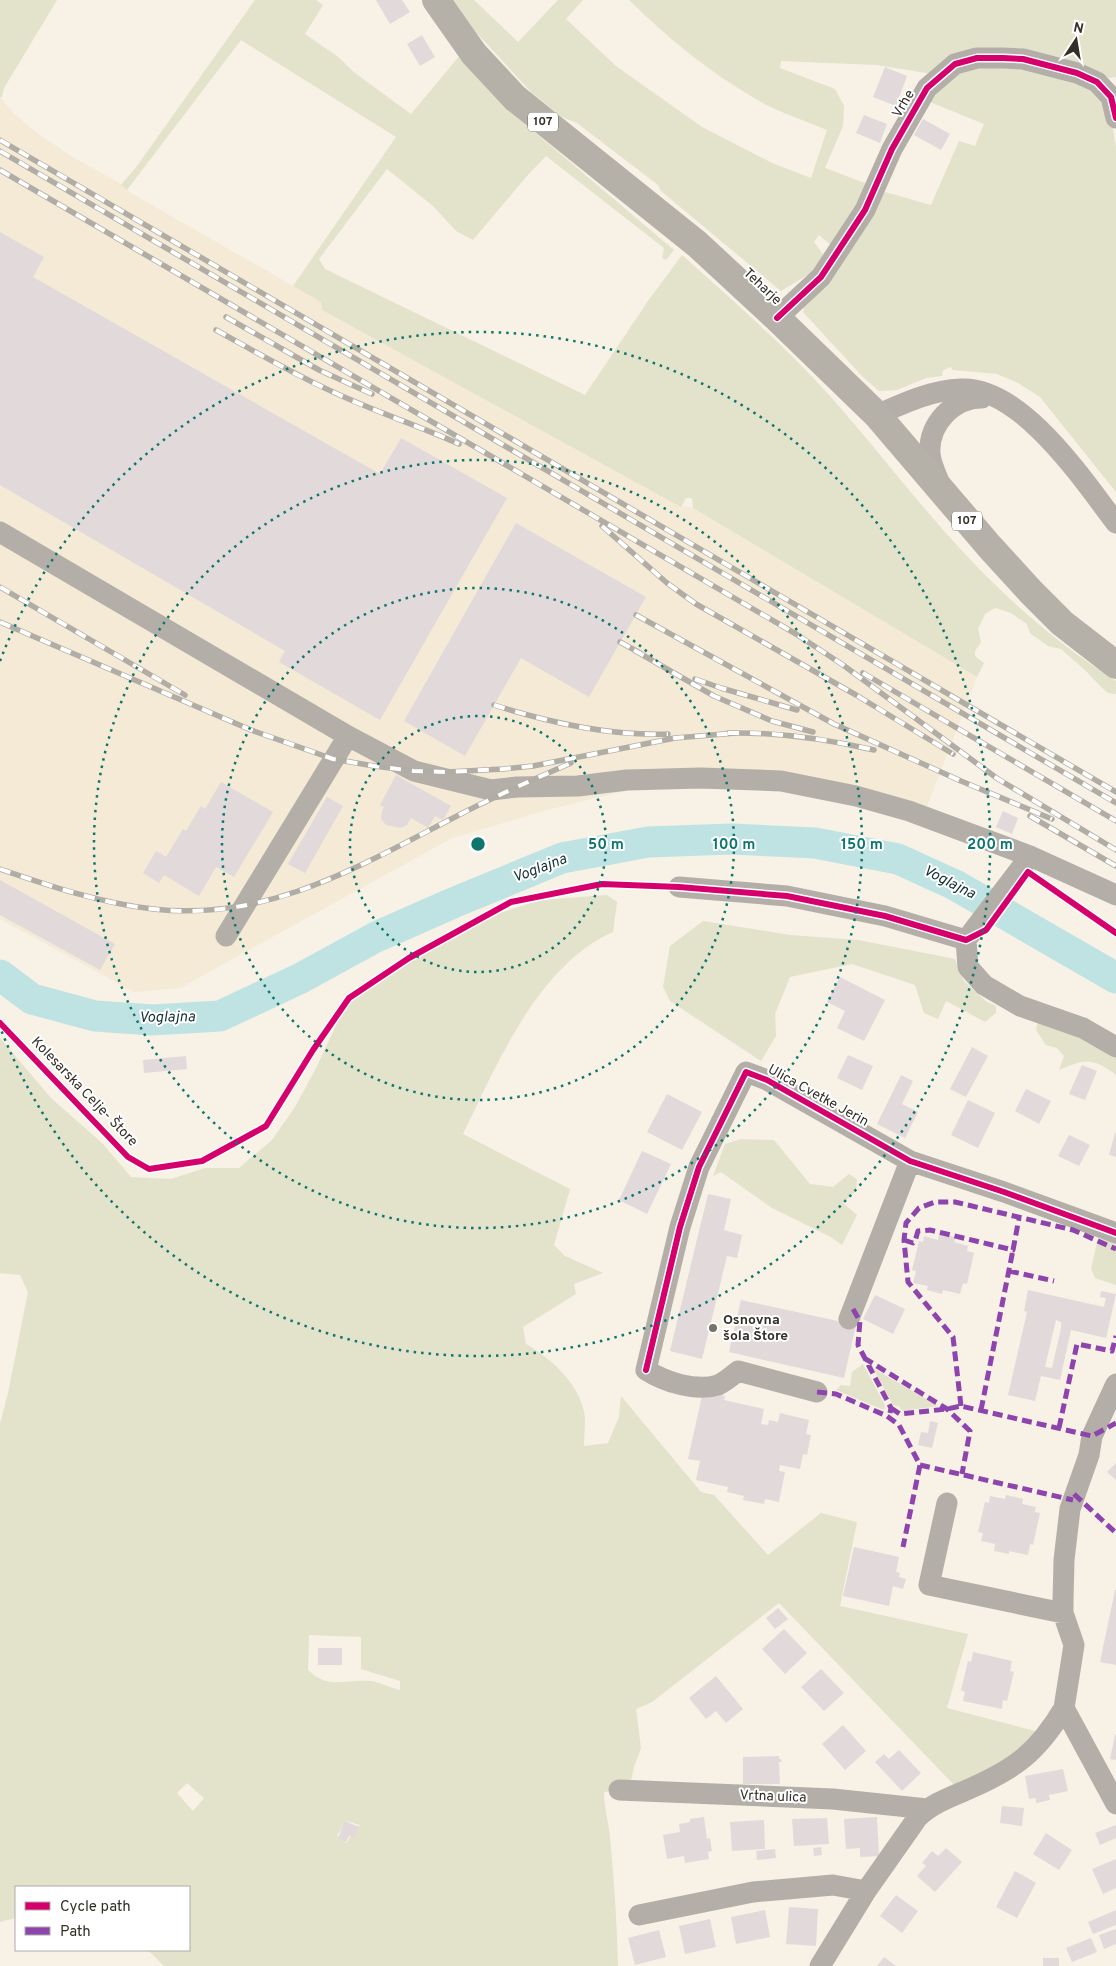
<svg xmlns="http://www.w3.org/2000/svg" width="1116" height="1966" font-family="Overpass,sans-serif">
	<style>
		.built { fill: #f4ead6 }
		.green { fill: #e3e2cb; fill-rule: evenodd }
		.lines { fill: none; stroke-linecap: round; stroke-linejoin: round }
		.river { stroke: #bee3e2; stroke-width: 31 }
		.building { fill: #e2d9da; fill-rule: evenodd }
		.minor { stroke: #b3afa8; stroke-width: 21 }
		.major { stroke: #b6b1a8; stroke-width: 28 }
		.rail-casing { stroke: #b1ada5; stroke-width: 5.5 }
		.rail { stroke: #fff; stroke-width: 4; stroke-dasharray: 11; stroke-linecap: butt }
		.quiet { stroke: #8e44ad; stroke-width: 5; stroke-dasharray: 10 5; stroke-linecap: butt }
		.cycleway-casing { stroke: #fff; stroke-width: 9 }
		.cycleway { stroke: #d6006c; stroke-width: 6 }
		.ring { fill: none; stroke: #0f766e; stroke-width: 2.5; stroke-dasharray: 2.5 5 }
		.poi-dot { fill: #78736a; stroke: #fff; stroke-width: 2 }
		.labels { text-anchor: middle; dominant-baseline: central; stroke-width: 4; stroke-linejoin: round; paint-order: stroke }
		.shield { fill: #fff; stroke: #706d68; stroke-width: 1 }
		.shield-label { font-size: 12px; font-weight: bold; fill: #332f28 }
		.street-label { font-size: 14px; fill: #332f28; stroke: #fff }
		.poi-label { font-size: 14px; font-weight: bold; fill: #332f28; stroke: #fff; text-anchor: start }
		.water-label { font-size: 15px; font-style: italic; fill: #143133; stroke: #fff }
		.centre { fill: #0f766e; stroke: #fff; stroke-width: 2.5 }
		.ring-label { font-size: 15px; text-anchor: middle; font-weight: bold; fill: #0f766e; stroke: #fff; stroke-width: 4; stroke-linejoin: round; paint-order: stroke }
	</style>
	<rect width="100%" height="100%" fill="#f7f1e6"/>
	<!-- built -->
	<path class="built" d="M0 97 13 113 37 133 74 158 118 182 131 193 321 302 322 310 681 506 693 508 977 677 921 822 843 801 755 785 645 786 547 810 452 838 180 988 134 992 0 919Z"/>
	<!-- green -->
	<path class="green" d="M0 0H57L4 88 2 97H0Z
		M255 0H316L323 5 305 34 337 56 355 73 411 114 461 54 512 113 674 250 666 260 662 258 664 248 546 156 526 177 473 240 456 231 433 206 387 169 319 259 325 269 585 395 648 301 682 255C733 301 784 345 830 396 870 441 906 488 945 532 995 589 1052 641 1116 681V694L1108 693 1102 688 1087 672 1061 649 1048 646 1030 633 1027 624 1011 613 995 608 985 614 978 629 981 642 975 651V656L984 663 977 677 693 508 692 498H686L681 507 322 310 321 302 293 286 396 137 241 40 127 190 121 185 137 166Z
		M451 0H474L518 42 558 0H583L566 19 616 66 702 127 772 163 811 178 827 130C804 120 778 112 756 99 709 72 668 38 629 0H1116V77L1109 78 1091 70 1020 56 932 74 877 65 781 61 780 68 835 89 844 106 843 126 825 168 870 185 832 246 819 235 814 242 825 257 814 271 781 291 661 191 658 185 577 123 562 117 532 93 475 31Z
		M1007 62 1091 83 1110 112 1116 147V492L1040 397 1018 383 997 374 953 370 951 367 943 370 942 376 926 378 897 390 879 391 862 376 803 312 805 303 878 190 931 205 959 141 975 146 984 124 925 100 947 76Z
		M607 895 617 902 613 932C538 965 497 1064 463 1134L570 1189 554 1245 565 1256 603 1273 574 1284 576 1294 523 1327 526 1344C552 1359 582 1386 585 1418 585 1427 584 1437 584 1446L608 1443 619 1417 621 1396 701 1492 714 1495 768 1555 821 1513 857 1522 840 1606 968 1634 947 1708 1039 1732 1000 1769 959 1790 779 1603 652 1702 636 1709 641 1748 634 1767 630 1785 619 1790 604 1792C604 1808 609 1823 610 1838 614 1881 617 1923 618 1966H164L148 1950H189V1887H16V1918L0 1922V1424L8 1393 28 1292 20 1275 0 1273V1038L51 1098 103 1144 131 1177 171 1179 205 1168H239L272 1140 295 1107 316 1068 349 998 397 965 490 916 541 900ZM309 1635 361 1637V1669L400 1681V1690C390 1688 380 1682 370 1681 344 1679 329 1690 308 1670ZM187 1783 204 1798 193 1811 177 1793ZM346 1821 360 1825 346 1843 337 1836Z
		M703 921 790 935 858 940 955 959 964 981 987 1002 996 1006V1013L985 1022 946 1001 938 1019 924 1013 915 985 852 964 790 977 775 1014 776 1036 761 1061 670 1001 663 987 670 946Z
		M1038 1021 1116 1052V1075C1092 1057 1085 1059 1059 1070L1064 1056 1057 1048 1046 1045 1036 1030Z
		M741 1139 774 1140 810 1184 833 1187 849 1174 857 1179 856 1191 843 1203 857 1215 842 1245 829 1236 772 1208 721 1172 713 1176 725 1144Z
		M1103 1238 1116 1239V1285L1095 1278 1091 1269 1097 1243Z
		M863 1364 885 1405 884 1410 836 1390 841 1385 850 1386 852 1372Z
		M873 1368 938 1406 902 1411 899 1406 893 1405Z"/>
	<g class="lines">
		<!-- river -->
		<path class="river" d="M0 975 32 999 95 1016 152 1020 220 1016 301 978 376 937 453 903 562 858 648 842 731 839 815 843 898 859 955 885 1116 978"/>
	</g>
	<!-- building -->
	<path class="building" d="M376 0H402L410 12 390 24Z
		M422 35 435 57 420 66 407 44Z
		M885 67 907 76 896 106 873 97Z
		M864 115 887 124 880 143 856 133Z
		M923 119 950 134 941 150 914 135Z
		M0 232 44 257 33 277 380 474 401 438 507 498 380 720 279 662 285 651 0 485Z
		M516 523 646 597 589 697 521 658 465 756 404 721Z
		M396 775 451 806 443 820 435 816 428 828 411 818 407 825 401 828 386 825 381 819 382 811 384 807 380 805Z
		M221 782 273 812 234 877 216 867 199 896 164 875 159 883 143 873 156 851 166 857 183 829 186 831 201 806 205 809Z
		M327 797 343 806 305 873 288 864Z
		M1003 811 1018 818 1012 834 996 827Z
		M0 880 115 944 100 970 0 915Z
		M840 977 885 1000 864 1041 837 1028 845 1011 827 1002Z
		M972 1047 988 1056 966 1097 950 1089Z
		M848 1055 873 1066 862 1090 837 1078Z
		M186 1056 187 1069 144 1073 143 1060Z
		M1082 1065 1097 1071 1085 1100 1069 1094Z
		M901 1075 913 1081 902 1104 918 1112 905 1138 877 1124Z
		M1026 1089 1051 1101 1039 1124 1015 1111Z
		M667 1094 702 1112 682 1150 647 1132Z
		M968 1100 995 1113 978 1148 951 1135Z
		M1115 1133H1116V1157L1109 1155Z
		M1069 1135 1090 1145 1079 1166 1058 1156Z
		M642 1151 671 1164 647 1214 619 1200Z
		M708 1194 731 1199 724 1230 742 1235 737 1258 727 1256 702 1359 670 1351Z
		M939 1234 956 1237 954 1242 968 1246 967 1251 974 1253 967 1284 963 1283 960 1294 943 1290 942 1294 927 1290 928 1286 913 1283 916 1271 912 1270 919 1241 923 1242 924 1236 938 1240Z
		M1028 1290 1104 1307 1106 1298 1100 1297 1101 1291 1116 1294 1106 1338 1071 1330 1060 1380 1041 1376 1035 1401 1008 1395 1027 1312 1024 1311ZM1056 1320 1061 1322V1328L1052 1368 1045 1367Z
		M875 1295 905 1309 893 1334 863 1319Z
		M741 1300 856 1325 844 1378 729 1352Z
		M709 1392 725 1396 724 1400 764 1409 761 1424 768 1425 769 1420 778 1422 780 1413 809 1420 806 1434 811 1435 807 1455 803 1454 800 1469 780 1465 779 1471 785 1472 779 1502 765 1499 764 1504 743 1500 744 1496 727 1492 728 1487 696 1480 700 1461 688 1459 702 1396Z
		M930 1421 938 1423 932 1448 918 1445 921 1432 928 1433Z
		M1116 1463V1480L1107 1472Z
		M1006 1495 1023 1499 1022 1504 1036 1507 1035 1512 1040 1513 1033 1545 1030 1544 1028 1555 1009 1551V1554L994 1551 995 1544 981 1541 983 1533 978 1532 985 1502 989 1503 990 1496 1005 1499Z
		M854 1547 899 1557 896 1572 900 1573 899 1577 906 1579 903 1589 893 1586 889 1606 843 1596Z
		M1115 1590H1116V1665L1100 1662Z
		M778 1608 788 1619 775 1629 766 1618Z
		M784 1629 807 1653 785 1674 762 1649Z
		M318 1648H342V1665H318Z
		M973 1652 1012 1661 1010 1671 1014 1672 1007 1701 1003 1700 1002 1709 963 1701 965 1692 961 1690 968 1661 971 1662Z
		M821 1669 844 1693 824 1711 801 1687Z
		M716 1676 743 1709 726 1723 716 1711 706 1719 689 1698Z
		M843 1725 866 1751 845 1770 822 1744Z
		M1115 1735H1116V1760L1110 1759Z
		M899 1750 921 1773 902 1791 875 1762 884 1754 889 1759Z
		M779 1756V1759H781L782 1762H779L780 1784H743V1757Z
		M1063 1769 1068 1791 1049 1795 1050 1800 1036 1803V1798L1029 1799 1025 1776Z
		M1002 1806 1024 1808 1022 1826 1000 1823Z
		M704 1817 707 1839 710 1838 712 1851 708 1852 709 1859 685 1863 684 1856 667 1859 663 1835 680 1832 679 1824 690 1822V1819Z
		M877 1817 879 1856 860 1857V1848L846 1849 844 1819Z
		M827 1818 829 1844 794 1846 792 1819Z
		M764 1820 765 1849 732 1851 730 1822Z
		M345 1821 359 1827 354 1838 349 1836 346 1842 338 1838Z
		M1116 1825V1838L1100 1845 1095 1833Z
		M1046 1833 1072 1850 1059 1870 1033 1854Z
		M821 1847 822 1855 814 1856 813 1848Z
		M946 1848 962 1862 935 1892 917 1876 926 1866 922 1863 932 1851 938 1856Z
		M775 1849 776 1858 757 1860 756 1851Z
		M1116 1859V1888L1103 1894 1092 1869Z
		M1015 1871 1036 1883 1017 1918 996 1907Z
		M896 1895 918 1911 902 1933 880 1916Z
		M789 1907 818 1909 816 1946 786 1944Z
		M765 1910 770 1937 736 1944 731 1917Z
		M1116 1910V1925L1093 1934 1088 1922Z
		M710 1919 716 1947 685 1954 679 1926Z
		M1116 1929V1944L1104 1949 1099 1935Z
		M659 1930 666 1957 635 1965 628 1938Z
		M1091 1938 1097 1952 1072 1962 1066 1948Z
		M884 1957 896 1966H877Z
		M1043 1958H1059V1966H1043Z"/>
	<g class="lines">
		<!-- minor -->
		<path class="minor" d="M777 318 821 277 865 210 892 149 927 88 955 64 977 58H1003L1023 59 1077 73 1097 82 1111 97 1116 118
			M877 415C904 403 932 390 961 389 1021 386 1083 480 1116 523
			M940 484C936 474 931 464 930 454 928 424 953 398 982 398
			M0 532 348 736 414 771 491 790 517 787 578 786 627 780 701 778 781 781 856 796 909 811 1030 856 1116 895
			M1030 856 966 940 968 967 984 985 1020 1006 1083 1028 1116 1047
			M679 887 787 896 885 916 966 940
			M226 936 348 736
			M849 1319 910 1161
			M1116 1384 1092 1436 1089 1455 1070 1509 1064 1560 1063 1601V1613L1074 1645 1064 1708 1116 1804
			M817 1392 738 1371C732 1376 725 1382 718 1385 696 1392 665 1382 646 1370L680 1227 699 1167 746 1072 767 1080 910 1161 1004 1192 1116 1233
			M947 1503 929 1585 1063 1613
			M619 1790 833 1799 927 1809
			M639 1915 753 1892 833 1885 866 1891
			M820 1966 866 1891 918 1817C933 1803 951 1797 969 1789 1015 1769 1038 1752 1064 1708"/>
		<!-- major -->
		<path class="major" d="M436 0 474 54 515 98 697 244 777 318 877 415 989 546 1031 592 1062 623 1116 665"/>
		<!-- rail casing -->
		<g class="rail-casing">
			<path id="rail" d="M0 140 1116 792
				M0 151 1116 803
				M0 170 796 634 843 665 998 779 1116 850
				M226 317 319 370 372 394
				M216 330C254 351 291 373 331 391 373 411 417 425 459 444
				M602 526 667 583 696 604 856 695 953 754
				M0 587 185 695
				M636 615 834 724 961 781 1052 819
				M0 622 251 730 333 759 374 766 414 771 447 772 503 769 533 766 675 738 736 733
				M620 642 640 653
				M634 650 714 696 772 721 813 732
				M863 673 1116 821
				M695 679 721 688 797 710
				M494 705C551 723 609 736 668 734
				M728 733C778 732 826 739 874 750
				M1030 816 1116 866
				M0 869C50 886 100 903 153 909 267 922 358 867 455 817 493 797 532 780 571 763"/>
		</g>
		<!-- rail -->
		<use href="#rail" class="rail"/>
		<!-- quiet -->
		<path class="quiet" d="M904 1240 913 1243 915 1241 918 1231 930 1230 1013 1250 1019 1218
			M1009 1271 1054 1281
			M853 1309 860 1321 858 1345 891 1408 890 1413
			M864 1358 947 1409 970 1431 962 1474
			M817 1392 836 1394 887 1416 899 1425 920 1465 903 1547
			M961 1406 953 1337 908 1282 904 1240 906 1223 919 1208 935 1202H955L1073 1230 1116 1249
			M891 1408 900 1414 947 1409 961 1406 1092 1436 1116 1423
			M981 1410 1013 1250
			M1059 1428 1077 1344 1112 1351 1116 1336
			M920 1465 1073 1500
			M1074 1494 1116 1533"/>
		<!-- cycleway casing -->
		<g class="cycleway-casing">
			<path id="cycleway" d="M777 318 821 277 865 210 892 149 927 88 955 64 977 58H1003L1023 59 1077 73 1097 82 1111 97 1116 118
				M0 1023 128 1157 149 1169 202 1161 266 1126 313 1050 349 998 409 958 511 902 602 884 679 887 787 896 885 916 966 940 986 930 1028 872 1116 933
				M646 1370 680 1227 699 1167 746 1072 767 1080 910 1161 1004 1192 1116 1233"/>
		</g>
		<!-- cycleway -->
		<use href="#cycleway" class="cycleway"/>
	</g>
	<!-- distance rings -->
	<g class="ring">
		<circle cx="478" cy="844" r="128"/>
		<circle cx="478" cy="844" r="256"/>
		<circle cx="478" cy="844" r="384"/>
		<path d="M0 661A512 512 0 1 1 0 1027"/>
	</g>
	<!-- markers -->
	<circle class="poi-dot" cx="713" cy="1328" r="5"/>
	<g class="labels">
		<!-- shield labels -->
		<g class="shield">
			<rect x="528" y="112.5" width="30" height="19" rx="4"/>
			<rect x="952" y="511.5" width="30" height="19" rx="4"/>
		</g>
		<g class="shield-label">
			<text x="543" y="122">107</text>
			<text x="967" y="521">107</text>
		</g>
		<!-- street labels -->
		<g class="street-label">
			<text transform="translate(904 104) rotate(-60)">Vrhe</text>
			<text transform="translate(762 287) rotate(43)">Teharje</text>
			<text transform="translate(84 1092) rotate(46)">Kolesarska Celje- Štore</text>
			<text transform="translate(818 1096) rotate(29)">Ulica Cvetke Jerin</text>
			<text transform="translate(773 1797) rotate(2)">Vrtna ulica</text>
		</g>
		<!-- poi labels -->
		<g class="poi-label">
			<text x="723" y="1320">Osnovna<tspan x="723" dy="16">šola Štore</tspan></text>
		</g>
		<!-- water labels -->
		<g class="water-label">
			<text transform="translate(540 869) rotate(-21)">Voglajna</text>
			<text transform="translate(949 883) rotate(27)">Voglajna</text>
			<text transform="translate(167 1018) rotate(-1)">Voglajna</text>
		</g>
	</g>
	<circle cx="478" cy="844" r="8" class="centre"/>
	<g class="ring-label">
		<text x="606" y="849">50 m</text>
		<text x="734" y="849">100 m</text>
		<text x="862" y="849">150 m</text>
		<text x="990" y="849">200 m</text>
	</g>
	<!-- legend -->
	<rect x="15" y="1886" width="175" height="65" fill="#ffffff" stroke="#adaca9"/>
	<rect x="25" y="1902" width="25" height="8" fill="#d6006c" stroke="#adaca9"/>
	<text x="60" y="1911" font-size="15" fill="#332f28">Cycle path</text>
	<rect x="25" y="1927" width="25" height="8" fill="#8e44ad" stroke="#adaca9"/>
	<text x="60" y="1936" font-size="15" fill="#332f28">Path</text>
	<!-- north arrow -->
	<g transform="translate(1076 40) rotate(12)" stroke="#ffffff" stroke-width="4" paint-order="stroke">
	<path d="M0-4L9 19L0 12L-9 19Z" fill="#332f28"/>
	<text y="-8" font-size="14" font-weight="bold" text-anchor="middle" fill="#332f28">N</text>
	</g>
</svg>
